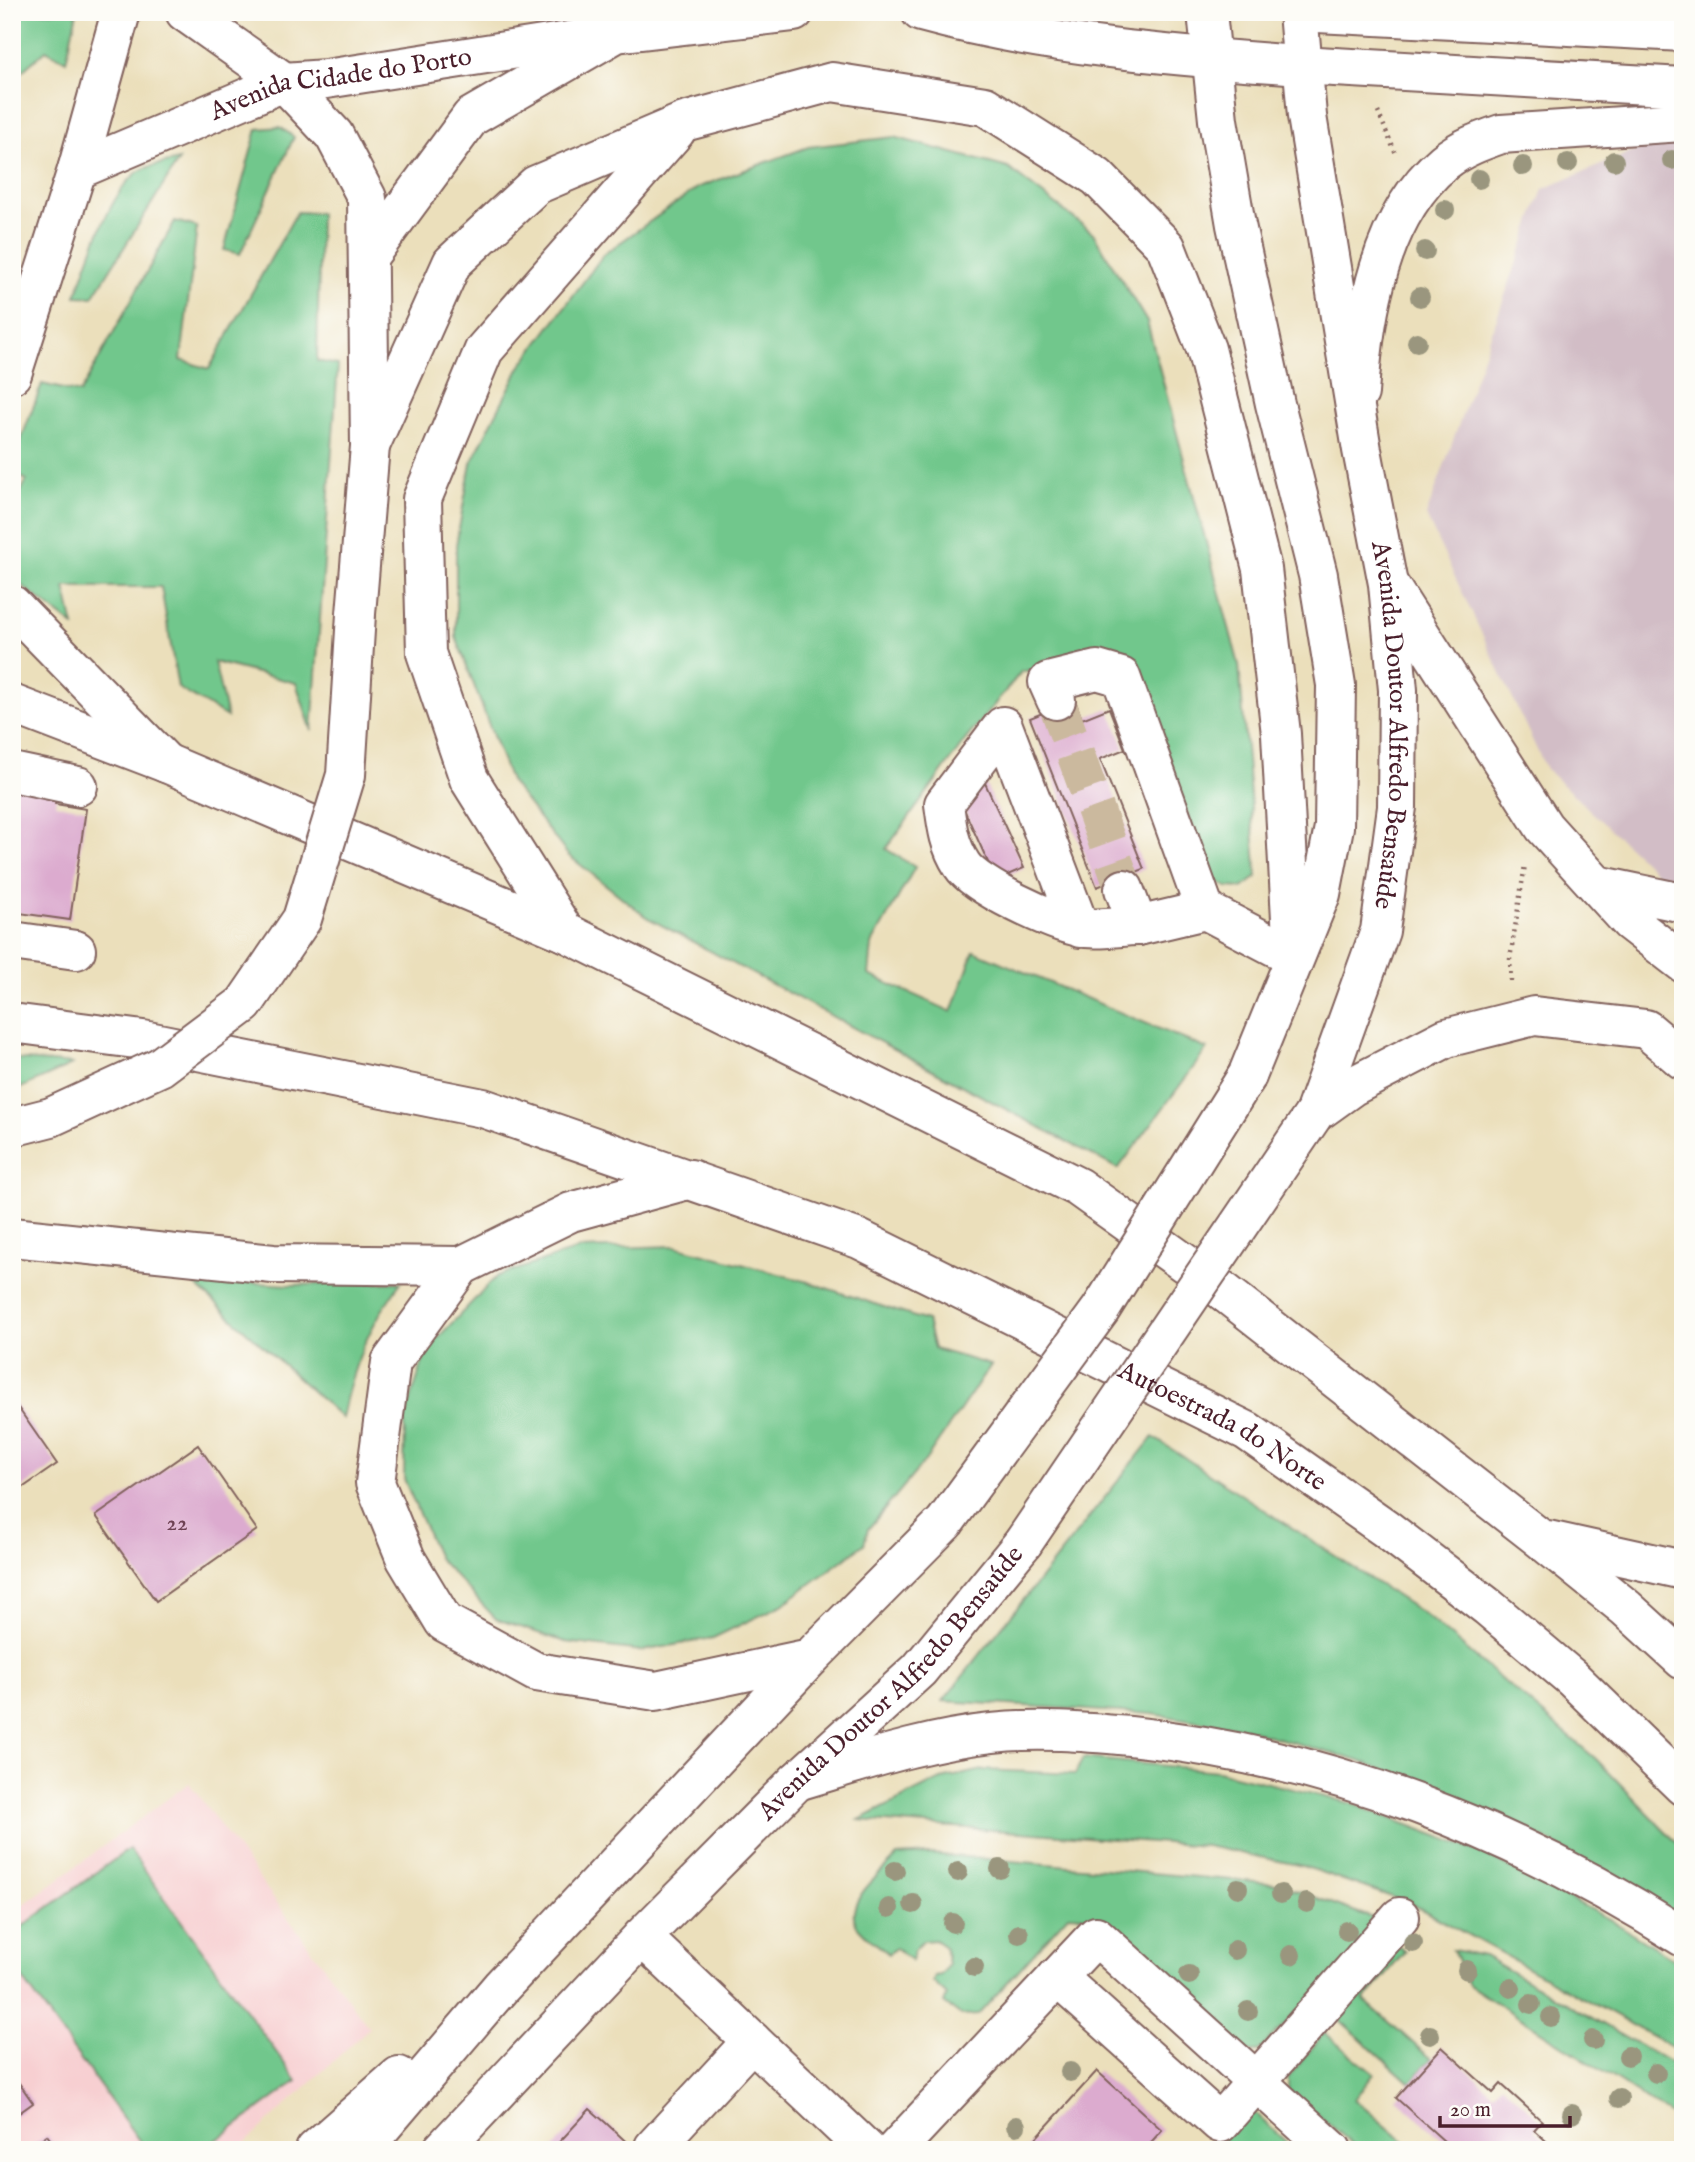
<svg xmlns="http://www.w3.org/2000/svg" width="1695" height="2162" font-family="'IM FELL English',serif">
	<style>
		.built { fill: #f7cfd1 }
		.industrial { fill: #d2bdc6 }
		.green { fill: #71c78c; stroke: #5e735c; stroke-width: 2 }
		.building { fill: #dcabcf }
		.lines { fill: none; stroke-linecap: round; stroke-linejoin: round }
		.minor-tunnel { stroke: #cbb99e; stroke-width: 38; stroke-dasharray: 38 19; stroke-linecap: butt }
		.minor-casing { stroke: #82625d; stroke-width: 42 }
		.highway-casing { stroke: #82625d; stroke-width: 42 }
		.path { stroke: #82625d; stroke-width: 4.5; stroke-dasharray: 2 5; stroke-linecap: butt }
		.minor { stroke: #fff; stroke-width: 38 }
		.highway { stroke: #fff; stroke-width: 38 }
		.highway-bridge-casing { stroke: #82625d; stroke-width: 42; stroke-linecap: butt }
		.highway-bridge { stroke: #fff; stroke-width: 38 }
		.tree { fill: #9a967e }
		.labels { text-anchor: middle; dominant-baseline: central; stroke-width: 6; stroke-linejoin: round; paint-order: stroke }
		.number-label { font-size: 23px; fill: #6e4254 }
		.street-label { font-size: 26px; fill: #4a1f2b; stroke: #fdfcf7 }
	</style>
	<rect width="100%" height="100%" fill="#fdfcf7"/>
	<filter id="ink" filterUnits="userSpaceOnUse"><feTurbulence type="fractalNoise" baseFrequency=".0143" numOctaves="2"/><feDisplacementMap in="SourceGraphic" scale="14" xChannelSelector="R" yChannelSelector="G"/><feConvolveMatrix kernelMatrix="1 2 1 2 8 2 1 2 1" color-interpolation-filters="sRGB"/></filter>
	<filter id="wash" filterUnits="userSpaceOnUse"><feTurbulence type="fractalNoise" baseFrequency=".00686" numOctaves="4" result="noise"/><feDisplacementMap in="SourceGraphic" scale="28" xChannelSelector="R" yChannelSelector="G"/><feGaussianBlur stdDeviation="1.57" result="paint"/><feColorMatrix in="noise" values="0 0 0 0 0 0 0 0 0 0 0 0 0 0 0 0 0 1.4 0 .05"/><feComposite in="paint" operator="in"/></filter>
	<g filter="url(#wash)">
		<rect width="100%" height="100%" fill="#ebdfbb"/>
		<!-- built -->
		<path class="built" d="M189 1783 369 2028 238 2150H12V1913Z"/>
		<!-- industrial -->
		<path class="industrial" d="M1683 131V898L1546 769 1426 516 1543 189Z"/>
		<!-- green -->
		<path class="green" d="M12 12H77L66 61 46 50 12 80Z
			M280 127 294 137 240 254 224 250 257 129Z
			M894 137 1008 168 1093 233 1147 322 1239 665 1257 877 1242 888 1227 887 1211 879 1129 658 1097 656 1021 672 966 739 886 849 915 867 872 944 869 975 952 1012 974 951 1207 1049 1118 1169 648 918 568 855 510 781 456 637V545L471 463 520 367 604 254 699 187 808 147Z
			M179 160 93 297 76 296C88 262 109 190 141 170 151 165 168 163 179 160Z
			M297 212 320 213 317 361 338 365 312 731 296 683 214 662 227 717 178 688 161 587H65L74 626 12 578V507L27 480 12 473V464L42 384 80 393 175 221 197 227 181 360 209 369Z
			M12 1059 74 1064 12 1092Z
			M675 1246 808 1282 927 1321 934 1349 991 1365 925 1461 868 1529 864 1544 782 1605 713 1638 642 1651 565 1642 496 1619 438 1558 404 1479 405 1417 427 1349 497 1276 579 1249Z
			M189 1279 290 1285 401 1282C370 1324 352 1365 342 1418Z
			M1153 1437 1424 1614 1596 1759 1683 1849V1920L1545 1839 1369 1764 1242 1728 1152 1714 943 1701Z
			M1083 1758 1218 1771 1350 1803 1480 1852 1611 1920 1683 1965V2053L1412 1904 1303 1866 1206 1846 859 1820 941 1779 983 1770 1075 1774Z
			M129 1849 297 2081 203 2150H146L12 1964V1934Z
			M930 1854 1278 1884 1384 1922 1258 2052H1241L1085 1916 1068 1915 978 2015 961 2016 944 2003 947 1995 933 1982 935 1976 941 1975 948 1965 945 1947 935 1940 923 1941 914 1950 912 1961 895 1948 889 1954C880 1946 862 1935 856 1924 844 1900 883 1872 897 1856Z
			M1394 1942 1405 1952 1364 2000 1431 2059 1410 2083 1332 2013Z
			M1453 1950 1484 1956 1683 2070V2123L1469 1985Z
			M1324 2033 1374 2074 1354 2099 1414 2150H1360L1288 2090V2078Z
			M1250 2109 1295 2150H1213Z"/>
		<g id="blocks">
			<!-- building -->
			<path class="building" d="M1075 700 1082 719 1109 708 1125 749 1100 759 1144 869 1097 887 1030 718Z
				M985 783 1024 868 996 880 958 796Z
				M12 786 57 793 55 804 86 809 70 920 12 912Z
				M12 1399 57 1464 12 1495Z
				M198 1445 257 1530 156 1601 96 1516Z
				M1442 2047 1493 2093 1501 2084 1542 2121 1534 2130 1556 2150H1454L1396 2098Z
				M1097 2071 1162 2130 1144 2150H1025Z
				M12 2073 33 2103 12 2118Z
				M590 2109 606 2123 635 2150H552Z
				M47 2135 58 2150H26Z"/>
		</g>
	</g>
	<g filter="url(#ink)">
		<use href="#blocks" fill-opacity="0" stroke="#82625d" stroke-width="2"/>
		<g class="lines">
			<!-- minor-tunnel -->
			<path class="minor-tunnel" d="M1056 700 1124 889"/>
			<!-- minor casing -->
			<g class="minor-casing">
				<g id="minor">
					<path d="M1298 12 1683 32"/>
					<path d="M1300 65 1683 87"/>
					<path id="s1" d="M77 170 284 82 326 79 613 34"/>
					<path d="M12 374 77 170 121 12"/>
					<path d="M1359 393C1364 314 1380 216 1444 162 1461 148 1481 141 1501 134L1683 122"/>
					<path d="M12 605 166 763"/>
					<path d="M1056 700 1048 682 1097 670 1121 677 1205 910"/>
					<path d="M12 772 78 786"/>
					<path d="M1597 885 1683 903"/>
					<path d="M1124 889 1138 926 1205 910 1293 956"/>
					<path d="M1080 928 1003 726 944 804C947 827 949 845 962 865 976 887 1053 922 1079 927 1097 931 1120 926 1138 926"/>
					<path d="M12 941 76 950"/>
					<path d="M642 1937 867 2150"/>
					<path d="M1057 1977 1220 2123 1400 1917"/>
					<path d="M656 2150 654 2147 752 2041"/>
					<path d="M895 2150 1096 1936 1332 2150"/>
				</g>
			</g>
			<!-- highway casing -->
			<g class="highway-casing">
				<g id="highway">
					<path d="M185 12 284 82 334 135 367 198 370 446 356 614"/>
					<path d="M921 12C1045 46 1172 56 1300 65"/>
					<path d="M1207 12 1218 120 1236 225 1275 404 1318 575 1336 685 1334 827 1321 894 1247 1076"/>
					<path id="s2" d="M1298 12 1307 116 1362 450 1388 584 1398 690 1397 807 1380 931 1314 1114"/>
					<path d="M368 257 471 117 616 33 794 12"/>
					<path d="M370 446 452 263 536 185 684 122 832 82 985 106 1097 177 1166 247 1206 349 1262 569 1281 734 1293 956"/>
					<path d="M1391 588 1544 827 1630 922 1683 963"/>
					<path d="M12 704 166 763 565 932 1078 1187 1218 1287 1538 1537 1626 1608 1683 1660"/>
					<path d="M565 932 469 779 426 653 422 499 484 350 676 131"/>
					<path id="s3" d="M12 1023 143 1040 483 1108 859 1239 1247 1431 1385 1528 1488 1607 1572 1678 1683 1786"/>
					<path d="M1314 1114 1353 1086 1446 1038 1534 1016 1646 1029 1683 1060"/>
					<path d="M12 1237 273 1264 461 1266 571 1212 691 1179"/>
					<path d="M461 1266 391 1362 375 1483 406 1559 444 1622 536 1672 656 1691 810 1658"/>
					<path d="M1548 1540 1683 1570"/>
					<path d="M797 1781C861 1762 924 1740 992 1733 1037 1728 1085 1732 1130 1736 1328 1756 1516 1831 1683 1937"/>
					<path d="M315 2150 399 2076"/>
					<path d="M362 2150 501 1987 810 1658 945 1522"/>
					<path id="s4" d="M442 2150 642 1937 797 1781 919 1670 1023 1543"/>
				</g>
			</g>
			<!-- path -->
			<path class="path" d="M1378 112 1395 152
				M1511 981 1510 959 1525 865"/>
			<!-- minor -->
			<use href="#minor" class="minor"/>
			<!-- highway -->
			<use href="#highway" class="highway"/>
			<!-- highway-bridge casing -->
			<g class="highway-bridge-casing">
				<path id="highway-bridge" d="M12 1127 51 1117 160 1067 244 1004 302 919 346 775 356 614
					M945 1522 1101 1309 1247 1076
					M1023 1543 1314 1114"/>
			</g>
			<!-- highway-bridge -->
			<use href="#highway-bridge" class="highway-bridge"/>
		</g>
		<!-- trees -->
		<g class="tree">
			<circle cx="1672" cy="160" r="10"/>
			<circle cx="1614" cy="161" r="10"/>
			<circle cx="1568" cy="163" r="10"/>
			<circle cx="1523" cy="166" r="10"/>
			<circle cx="1479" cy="179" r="10"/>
			<circle cx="1445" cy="210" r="10"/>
			<circle cx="1425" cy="251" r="10"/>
			<circle cx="1420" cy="297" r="10"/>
			<circle cx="1417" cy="342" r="10"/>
			<circle cx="1000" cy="1869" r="10"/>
			<circle cx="895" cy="1871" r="10"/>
			<circle cx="958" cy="1872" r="10"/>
			<circle cx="1238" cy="1888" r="10"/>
			<circle cx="1281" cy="1894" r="10"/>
			<circle cx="1307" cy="1903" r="10"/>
			<circle cx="913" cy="1904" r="10"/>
			<circle cx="889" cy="1908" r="10"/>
			<circle cx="953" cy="1923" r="10"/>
			<circle cx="1347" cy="1931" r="10"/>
			<circle cx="1019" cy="1934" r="10"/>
			<circle cx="1413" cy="1943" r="10"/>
			<circle cx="1235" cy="1950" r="10"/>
			<circle cx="1291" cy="1955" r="10"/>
			<circle cx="974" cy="1967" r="10"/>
			<circle cx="1467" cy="1970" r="10"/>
			<circle cx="1189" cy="1975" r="10"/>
			<circle cx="1511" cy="1988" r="10"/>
			<circle cx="1531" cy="2004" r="10"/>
			<circle cx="1248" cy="2011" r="10"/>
			<circle cx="1551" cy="2017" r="10"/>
			<circle cx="1430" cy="2035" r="10"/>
			<circle cx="1593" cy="2040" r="10"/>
			<circle cx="1628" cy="2056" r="10"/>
			<circle cx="1070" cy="2072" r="10"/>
			<circle cx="1656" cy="2073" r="10"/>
			<circle cx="1619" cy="2098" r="10"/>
			<circle cx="1572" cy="2114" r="10"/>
			<circle cx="1016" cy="2126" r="10"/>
		</g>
	</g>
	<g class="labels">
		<!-- number labels -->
		<g class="number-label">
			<text x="177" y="1523">22</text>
		</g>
		<!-- street labels -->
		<g class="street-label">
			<text stroke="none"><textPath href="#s1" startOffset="280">Avenida Cidade do Porto</textPath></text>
			<text stroke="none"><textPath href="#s2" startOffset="721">Avenida Doutor Alfredo Bensaúde</textPath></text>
			<text stroke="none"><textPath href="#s3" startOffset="1286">Autoestrada do Norte</textPath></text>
			<text stroke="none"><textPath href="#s4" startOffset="648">Avenida Doutor Alfredo Bensaúde</textPath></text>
		</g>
	</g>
	<!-- margin -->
	<rect width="1695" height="2162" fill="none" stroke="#fdfcf7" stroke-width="42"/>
	<!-- scale -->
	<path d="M1440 2116v10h130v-10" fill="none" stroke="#4a1f2b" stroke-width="3.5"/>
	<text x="1450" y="2116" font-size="21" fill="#4a1f2b" stroke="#fdfcf7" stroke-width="5" paint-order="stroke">20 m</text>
</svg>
